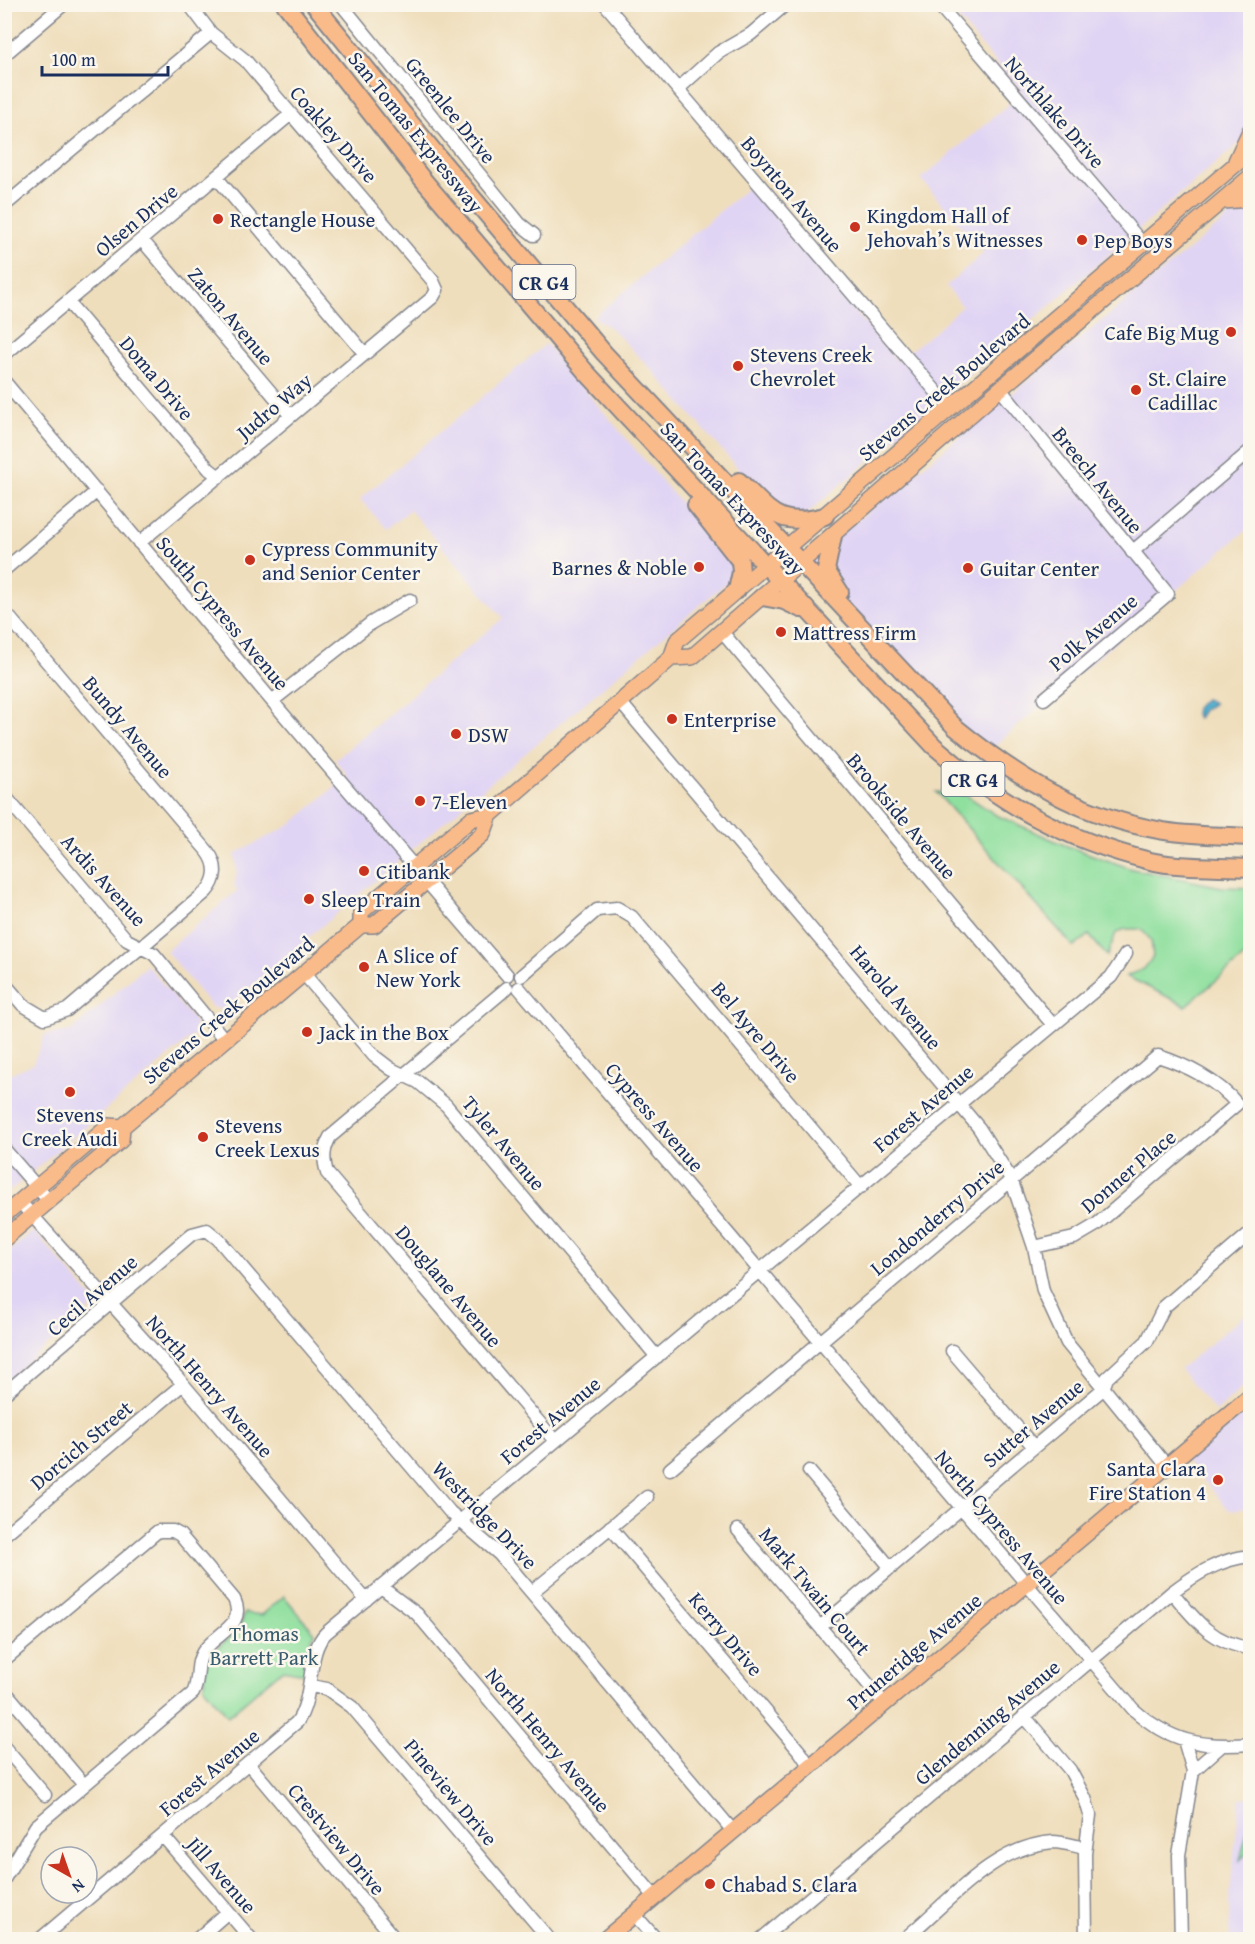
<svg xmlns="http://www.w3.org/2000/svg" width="1255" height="1944" font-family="'Gentium Book Plus',serif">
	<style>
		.built { fill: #e0d4f4 }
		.green { fill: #8fdf9e; stroke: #55877e; stroke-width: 1.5 }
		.water { fill: #4fafce; stroke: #356f96; stroke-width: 1.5 }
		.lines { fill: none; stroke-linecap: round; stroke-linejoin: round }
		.minor-casing { stroke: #85868d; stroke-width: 15 }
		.major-casing { stroke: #85868d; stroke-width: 18 }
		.highway-casing { stroke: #85868d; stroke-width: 20 }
		.minor { stroke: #fff; stroke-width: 12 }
		.major { stroke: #fabb8b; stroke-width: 15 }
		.highway { stroke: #fabb8b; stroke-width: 16 }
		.poi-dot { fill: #c8321e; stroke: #fbf7ec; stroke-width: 2 }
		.labels { text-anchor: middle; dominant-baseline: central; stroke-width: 5; stroke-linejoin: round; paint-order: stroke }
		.shield { fill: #fbf7ec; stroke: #5e6b89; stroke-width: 1.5 }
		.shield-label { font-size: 20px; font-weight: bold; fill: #1b2f5e }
		.street-label { font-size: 21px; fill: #1b2f5e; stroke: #fbf7ec }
		.poi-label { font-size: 21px; fill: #1b2f5e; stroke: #fbf7ec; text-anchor: start }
		.park-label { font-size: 21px; fill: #385b6e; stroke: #fbf7ec }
	</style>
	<rect width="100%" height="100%" fill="#fbf7ec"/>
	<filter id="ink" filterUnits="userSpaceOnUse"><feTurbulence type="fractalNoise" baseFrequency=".0167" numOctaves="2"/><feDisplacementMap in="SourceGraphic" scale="12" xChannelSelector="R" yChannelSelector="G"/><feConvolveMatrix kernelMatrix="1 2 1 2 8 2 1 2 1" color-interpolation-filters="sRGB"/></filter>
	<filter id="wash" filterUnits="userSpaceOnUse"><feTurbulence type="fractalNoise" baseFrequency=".008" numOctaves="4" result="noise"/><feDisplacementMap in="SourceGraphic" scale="24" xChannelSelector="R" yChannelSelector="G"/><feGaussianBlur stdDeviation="1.35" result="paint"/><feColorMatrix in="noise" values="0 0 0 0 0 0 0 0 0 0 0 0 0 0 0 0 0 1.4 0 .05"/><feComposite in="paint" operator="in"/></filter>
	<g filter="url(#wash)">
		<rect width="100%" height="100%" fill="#efdebc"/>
		<!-- built -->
		<path class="built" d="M947 5H1250V134L790 528 651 369 613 330 594 317 750 186 897 361 934 332 962 306 946 286 984 253 921 179 1022 93Z
			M1241 207H1250V527L986 753 805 563Z
			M546 344 734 566 733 577 223 1010 212 1007 166 951 238 890 234 886 237 872 235 854 290 825 348 776 335 760 503 618 410 510 386 529 360 499Z
			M147 965 195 1022 194 1035 5 1195 4 1069 9 1074 33 1064 45 1035 71 1031Z
			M32 1232 36 1233 93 1299V1307L5 1381V1255Z
			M1244 1315 1250 1322V1380L1216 1412 1180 1369Z
			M1250 1409V1508L1229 1510 1186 1460Z
			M1250 1797V1939L1230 1940 1229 1902 1240 1798Z"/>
		<!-- green -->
		<path class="green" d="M936 792 966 795 996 815 1067 846 1132 869 1222 887 1250 888V952L1186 1006 1126 976 1144 969 1153 957 1151 940 1141 929H1125L1116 933 1107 956 1089 935 1074 947Z
			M284 1596 315 1633 310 1642 305 1674 282 1670 228 1716 204 1687 208 1657 239 1628 245 1613 262 1615Z
			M1250 1821V1850L1240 1860Z"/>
		<!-- water -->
		<path class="water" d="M1205 699 1214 703 1203 710 1198 718 1195 714 1196 708Z"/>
	</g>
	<g filter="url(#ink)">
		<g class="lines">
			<!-- minor casing -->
			<g class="minor-casing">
				<path id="minor" d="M341 4 520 224 534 235
					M605 4 951 409
					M938 4 1143 244
					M4 55 64 4
					M678 89 718 53 751 34 786 4
					M217 178 365 354
					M4 206 211 33
					M142 240 291 416
					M68 302 209 469 219 477
					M4 355 291 114
					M4 381 272 701 507 975
					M1000 389 1168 594 1044 699
					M139 543 433 297 437 290 433 281 245 60 211 33 189 4
					M1132 552 1250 451
					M4 570 97 491
					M4 611 208 852C218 865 217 880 206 892L67 1010 45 1018 23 1005 4 983
					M722 632 1053 1025
					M272 701 371 623 410 600
					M621 703 979 1128 1011 1179 1034 1247 1043 1291 1067 1343 1167 1466
					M4 795 127 940 154 954 225 1040
					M304 974 374 1056 391 1069 418 1082 446 1105 657 1357
					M521 976 597 910 617 908 632 917 861 1187
					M507 988 330 1137C323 1150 323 1159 327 1173L555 1441
					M519 988 1133 1709C1170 1742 1202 1748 1250 1744
					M4 1149 49 1201
					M20 1202 177 1377 366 1600
					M952 1351 1034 1447
					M4 1394 192 1234 207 1230 218 1239 450 1512 499 1554 733 1831
					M670 1469 1158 1056C1186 1065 1218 1081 1237 1104L1096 1225 1074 1238 1034 1247
					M809 1471 891 1568
					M610 1527 801 1753 810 1767
					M738 1530 885 1704
					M4 1535 183 1384
					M381 1587 417 1614 655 1897
					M532 1592 647 1497
					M1172 1592C1194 1619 1213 1644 1250 1648
					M820 1627 1103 1389 1107 1378 1147 1341 1164 1307 1250 1233
					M4 1660 158 1531H173L180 1535 234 1599C247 1626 215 1633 203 1652 195 1664 200 1680 193 1693L36 1826 4 1879
					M311 1686 327 1689 352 1707 550 1940
					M4 1690 84 1785
					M1024 1716 1070 1770 1085 1798 1090 1815 1085 1854 1086 1940
					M4 1747 45 1795
					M248 1763 396 1940
					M1193 1771 1221 1746
					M163 1836 252 1940
					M634 1914 657 1940
					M39 1940 297 1722C315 1696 306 1652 326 1633L1111 977 1126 954
					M196 1940 228 1912
					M760 1940 1172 1592C1196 1574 1220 1559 1250 1556
					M903 1940C947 1904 993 1846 1053 1842 1063 1842 1075 1846 1085 1848
					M1181 1940 1179 1855 1193 1771 1184 1740"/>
			</g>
			<!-- major casing -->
			<g class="major-casing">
				<path id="major" d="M1236 161 1250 131
					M1223 201 1250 199
					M671 658 692 657 1000 389 1250 177
					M361 925V912L471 819 490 815 671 658 677 641 1250 152
					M4 1215 109 1126 122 1127
					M4 1239 121 1140 122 1127 361 925H374L483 834 490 815
					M604 1940 1250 1396"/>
			</g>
			<!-- highway casing -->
			<g class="highway-casing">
				<path id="highway" d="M285 4 420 176 585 371 934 746C1001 804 1063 839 1150 861 1179 868 1220 866 1250 868
					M314 4 440 159 604 353 955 727C1016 777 1080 816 1158 830 1188 836 1220 835 1250 837
					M739 481C772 512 777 528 825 516
					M696 505 740 561 741 572 737 590
					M833 536 826 570 840 592
					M762 597 784 601 801 609"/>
			</g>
			<!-- minor -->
			<use href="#minor" class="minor"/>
			<!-- major -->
			<use href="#major" class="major"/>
			<!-- highway -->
			<use href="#highway" class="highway"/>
		</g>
	</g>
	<!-- markers -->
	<g class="poi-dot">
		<circle cx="218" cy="219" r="6"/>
		<circle cx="855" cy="227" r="6"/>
		<circle cx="1082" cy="240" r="6"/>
		<circle cx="1231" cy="332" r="6"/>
		<circle cx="738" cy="366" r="6"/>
		<circle cx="1136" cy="390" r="6"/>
		<circle cx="250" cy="560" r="6"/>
		<circle cx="699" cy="567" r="6"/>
		<circle cx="968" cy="568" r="6"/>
		<circle cx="781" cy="632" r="6"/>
		<circle cx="672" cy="719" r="6"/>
		<circle cx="456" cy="734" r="6"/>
		<circle cx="420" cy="801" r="6"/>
		<circle cx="364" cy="871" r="6"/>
		<circle cx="309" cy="899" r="6"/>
		<circle cx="364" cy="967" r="6"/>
		<circle cx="307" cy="1032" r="6"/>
		<circle cx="70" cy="1092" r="6"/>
		<circle cx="203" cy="1137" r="6"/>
		<circle cx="1218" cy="1480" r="6"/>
		<circle cx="710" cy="1884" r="6"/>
	</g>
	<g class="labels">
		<!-- shield labels -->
		<g class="shield">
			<rect x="512.5" y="265" width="63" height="34" rx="4.5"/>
			<rect x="941.5" y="762" width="63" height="34" rx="4.5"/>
		</g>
		<g class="shield-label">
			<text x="544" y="282">CR G4</text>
			<text x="973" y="779">CR G4</text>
		</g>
		<!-- street labels -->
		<g class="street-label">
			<text transform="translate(451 110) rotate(51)">Greenlee Drive</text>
			<text transform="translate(1055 112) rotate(49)">Northlake Drive</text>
			<text transform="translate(416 132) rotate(51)">San Tomas Expressway</text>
			<text transform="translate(334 134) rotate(49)">Coakley Drive</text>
			<text transform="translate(792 194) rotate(50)">Boynton Avenue</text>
			<text transform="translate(136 220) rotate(-40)">Olsen Drive</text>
			<text transform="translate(231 316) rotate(50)">Zaton Avenue</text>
			<text transform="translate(157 378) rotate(50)">Doma Drive</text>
			<text transform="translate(944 387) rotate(-40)">Stevens Creek Boulevard</text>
			<text transform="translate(274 406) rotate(-40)">Judro Way</text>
			<text transform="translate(1098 480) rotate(51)">Breech Avenue</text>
			<text transform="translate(733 498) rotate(47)">San Tomas Expressway</text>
			<text transform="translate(223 613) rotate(50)">South Cypress Avenue</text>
			<text transform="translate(1093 632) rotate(-40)">Polk Avenue</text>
			<text transform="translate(128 727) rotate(50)">Bundy Avenue</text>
			<text transform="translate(902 816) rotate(50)">Brookside Avenue</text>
			<text transform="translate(104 880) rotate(48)">Ardis Avenue</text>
			<text transform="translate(896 997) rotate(50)">Harold Avenue</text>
			<text transform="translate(228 1010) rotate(-40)">Stevens Creek Boulevard</text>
			<text transform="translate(756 1032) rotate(50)">Bel Ayre Drive</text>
			<text transform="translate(923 1108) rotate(-40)">Forest Avenue</text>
			<text transform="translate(655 1117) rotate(49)">Cypress Avenue</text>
			<text transform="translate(504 1143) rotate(50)">Tyler Avenue</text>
			<text transform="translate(1128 1171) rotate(-40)">Donner Place</text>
			<text transform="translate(937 1217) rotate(-40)">Londonderry Drive</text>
			<text transform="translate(449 1286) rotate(50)">Douglane Avenue</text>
			<text transform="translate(92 1295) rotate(-41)">Cecil Avenue</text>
			<text transform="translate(210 1386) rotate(49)">North Henry Avenue</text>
			<text transform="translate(550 1420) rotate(-40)">Forest Avenue</text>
			<text transform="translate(1033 1423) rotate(-40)">Sutter Avenue</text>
			<text transform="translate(81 1445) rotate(-40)">Dorcich Street</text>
			<text transform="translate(485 1515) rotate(46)">Westridge Drive</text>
			<text transform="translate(1002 1527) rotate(50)">North Cypress Avenue</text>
			<text transform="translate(815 1591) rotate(50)">Mark Twain Court</text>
			<text transform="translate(726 1634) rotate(50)">Kerry Drive</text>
			<text transform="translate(914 1651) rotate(-40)">Pruneridge Avenue</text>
			<text transform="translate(987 1722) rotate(-40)">Glendenning Avenue</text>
			<text transform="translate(548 1740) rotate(50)">North Henry Avenue</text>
			<text transform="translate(209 1772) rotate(-40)">Forest Avenue</text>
			<text transform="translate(451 1792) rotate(50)">Pineview Drive</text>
			<text transform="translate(337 1839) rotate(50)">Crestview Drive</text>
			<text transform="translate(222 1875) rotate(49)">Jill Avenue</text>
		</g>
		<!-- poi labels -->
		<g class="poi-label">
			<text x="867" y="215">Kingdom Hall of<tspan x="867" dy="24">Jehovah’s Witnesses</tspan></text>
			<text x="230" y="219">Rectangle House</text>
			<text x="1094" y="240">Pep Boys</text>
			<text x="1219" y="332" text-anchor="end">Cafe Big Mug</text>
			<text x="750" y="354">Stevens Creek<tspan x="750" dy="24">Chevrolet</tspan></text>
			<text x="1148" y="378">St. Claire<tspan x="1148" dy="24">Cadillac</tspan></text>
			<text x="262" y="548">Cypress Community<tspan x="262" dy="24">and Senior Center</tspan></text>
			<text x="687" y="567" text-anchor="end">Barnes &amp; Noble</text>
			<text x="980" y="568">Guitar Center</text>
			<text x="793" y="632">Mattress Firm</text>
			<text x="684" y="719">Enterprise</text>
			<text x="468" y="734">DSW</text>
			<text x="432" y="801">7-Eleven</text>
			<text x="376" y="871">Citibank</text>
			<text x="321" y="899">Sleep Train</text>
			<text x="376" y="955">A Slice of<tspan x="376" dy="24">New York</tspan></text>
			<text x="319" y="1032">Jack in the Box</text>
			<text x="70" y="1114" text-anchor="middle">Stevens<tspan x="70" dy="24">Creek Audi</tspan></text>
			<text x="215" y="1125">Stevens<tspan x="215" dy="24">Creek Lexus</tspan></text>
			<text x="1206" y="1468" text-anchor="end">Santa Clara<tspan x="1206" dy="24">Fire Station 4</tspan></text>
			<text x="722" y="1884">Chabad S. Clara</text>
		</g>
		<!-- park labels -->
		<g class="park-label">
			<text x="264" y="1633">Thomas<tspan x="264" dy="24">Barrett Park</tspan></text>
		</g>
	</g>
	<!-- margin -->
	<rect width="1255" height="1944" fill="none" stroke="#fbf7ec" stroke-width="24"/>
	<!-- north arrow -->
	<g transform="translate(69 1875) rotate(140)"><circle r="28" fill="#fbf7ec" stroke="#a1a7b3" stroke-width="1.5"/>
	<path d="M0-4.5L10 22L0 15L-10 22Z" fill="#c8321e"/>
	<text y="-9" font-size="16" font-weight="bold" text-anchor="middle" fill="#1b2f5e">N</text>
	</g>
	<!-- scale -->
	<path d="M42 66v9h126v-9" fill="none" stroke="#1b2f5e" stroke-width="3"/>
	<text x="51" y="66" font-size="18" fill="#1b2f5e" stroke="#fbf7ec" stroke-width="4.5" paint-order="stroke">100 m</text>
</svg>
